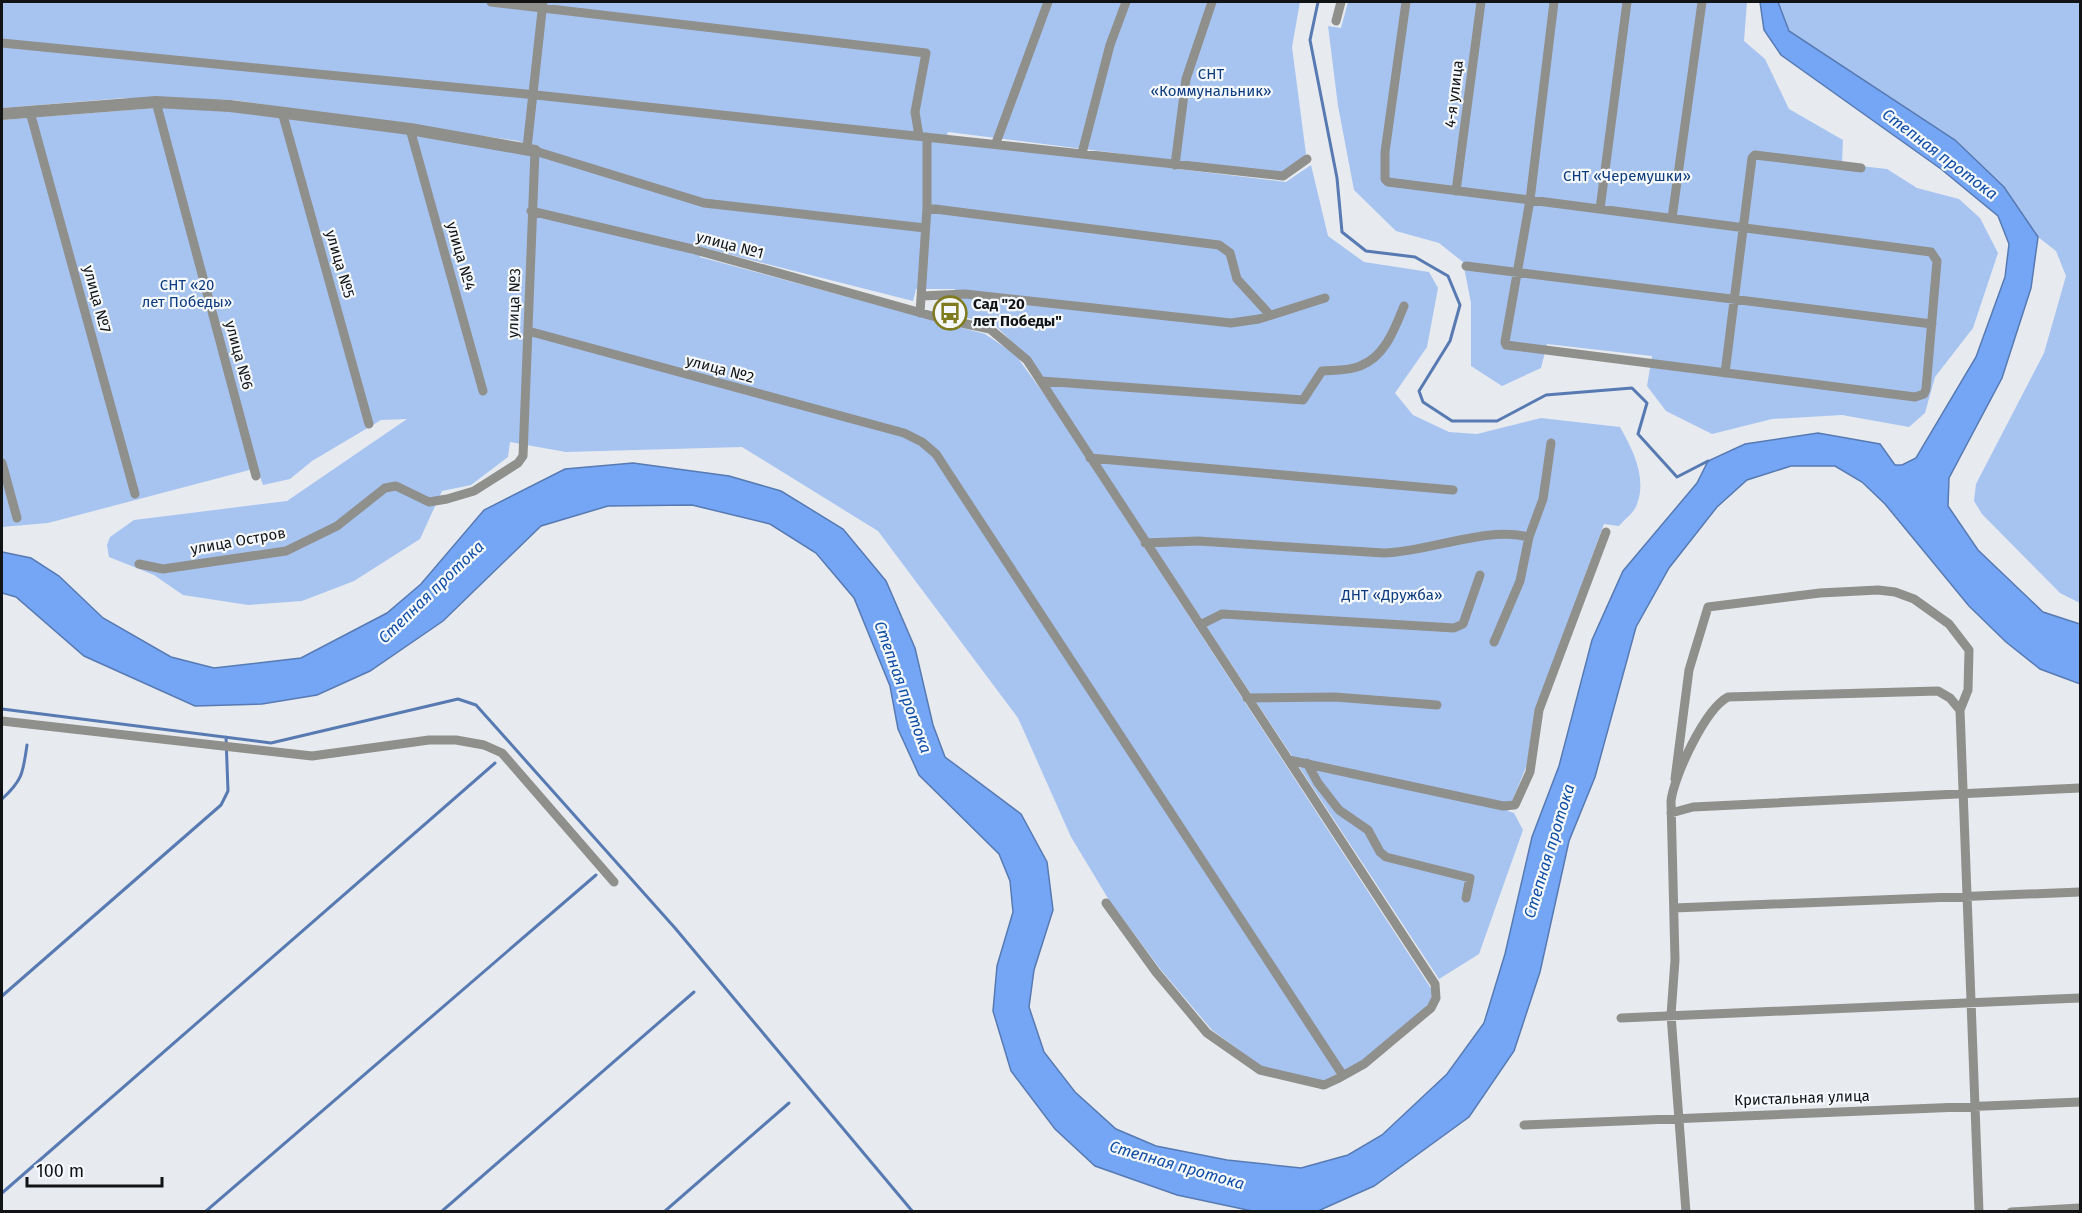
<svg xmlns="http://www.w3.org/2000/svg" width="2082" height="1213" font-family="'Fira Sans',sans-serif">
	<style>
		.green { fill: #a7c4f1 }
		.water { fill: #74a6f5; stroke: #577ab2; stroke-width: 1.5 }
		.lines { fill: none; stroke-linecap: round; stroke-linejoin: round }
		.stream { stroke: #577ab2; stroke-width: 3 }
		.minor { stroke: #8f8f8c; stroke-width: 9 }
		.tertiary { stroke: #8f8f8c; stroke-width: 12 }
		.labels { text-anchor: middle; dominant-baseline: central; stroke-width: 4.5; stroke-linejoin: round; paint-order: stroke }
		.park-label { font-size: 15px; fill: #0e3c81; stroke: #f5f8fc }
		.street-label { font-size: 15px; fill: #121314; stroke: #f5f8fc }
		.poi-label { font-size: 15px; font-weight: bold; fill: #121314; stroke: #f5f8fc; text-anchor: start }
		.water-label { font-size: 16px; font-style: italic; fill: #104ea8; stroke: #f5f8fc }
	</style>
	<rect width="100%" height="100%" fill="#e7eaef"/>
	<!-- green -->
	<path class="green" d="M2 2H1300L1292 47 1306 154 1282 174 948 132 946 141 1286 182 1311 165 1328 236 1364 262 1429 272 1438 288 1427 347 1395 393 1413 415 1449 432 1477 434 1541 418 1620 427C1633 450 1647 478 1637 504 1635 512 1624 520 1619 526L1604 524 1534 714 1527 765 1508 811 1514 813 1523 830 1479 954 1439 979 1032 362 995 325 952 314 955 289H916L913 301 700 247V257L985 334 1015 354 1049 401 1432 990 1431 1003 1362 1061 1324 1081 1262 1067 1212 1030 1161 970 1109 900 1071 837 1018 718 878 531 742 447 566 452 510 442 508 457 471 485 442 491 420 539 354 581 302 601 248 605 183 595 154 575 109 557 107 545 110 537 134 520 287 501 407 419 381 420 312 461 290 479 263 485 257 468 48 523 2 527V120L181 106 254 113 515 149 576 163 518 141 234 100 124 98 2 108Z
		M1348 2H1747L1744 41 1765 59 1789 109 1843 140 1842 164 1887 169 1917 188 1959 199 1980 218 1998 253 1973 328 1935 377 1925 413 1909 427 1842 415 1772 419 1712 434 1666 411 1647 386 1652 356 1547 344 1541 368 1502 386 1471 366V303L1463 262 1439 243 1396 231 1354 190 1338 106 1328 26 1341 28Z
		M1778 2H2080V603L2060 593 1982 514 1974 501 1976 484 2044 353 2066 276 2056 251 2038 237 2004 187 1955 140 1789 31Z"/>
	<!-- water -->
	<path class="water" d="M1760 2H1778L1789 31 1955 140 2004 187 2038 237 2031 288 2002 378 1949 478 1948 506 1978 550 2043 612 2080 624V684L2040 669 2006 642 1969 606 1885 504 1862 482 1835 466H1791L1747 480 1717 507 1669 568 1636 627 1595 777 1569 841 1540 972 1514 1051 1469 1117 1374 1186 1318 1211H1252L1177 1195 1095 1166 1055 1129 1011 1071 993 1011 997 966 1013 912 1010 881 999 854 919 775 898 729 890 686 854 598 816 553 770 524 692 505 608 506 541 526 443 621 370 671 317 695 262 704 195 706 84 656 16 597 2 593V552L31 558 59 576 103 618 171 657 214 668 301 658 387 613 421 584 484 510 565 469 633 463 729 476 781 491 843 529 886 581 915 648 933 725 945 757 1021 814 1047 862 1053 910 1034 970 1029 1007 1044 1052 1075 1092 1116 1129 1156 1146 1227 1160 1301 1168 1348 1155 1382 1135 1447 1074 1484 1023 1505 954 1532 837 1559 766 1592 640 1623 571 1697 483 1708 461 1745 444 1818 433 1880 444 1895 465H1902L1916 458 1976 357 2005 277 2009 244 1998 216 1941 169 1781 55 1764 30Z"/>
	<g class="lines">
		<!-- stream -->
		<path class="stream" d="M1318 2 1310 40 1337 178 1342 232 1366 251 1415 257 1448 276 1460 305 1450 341 1419 391 1423 402 1452 421H1497L1546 395 1632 388 1647 403 1638 434 1677 477 1708 461
			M2 709 271 743 458 699 476 705 675 928 913 1212
			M2 799C23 780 23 772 27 745
			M2 996 221 805 228 791 226 737
			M2 1193 495 763
			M205 1212 596 875
			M441 1212 694 992
			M664 1212 789 1103"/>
		<!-- minor -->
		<path class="minor" d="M491 2 926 53 915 112 919 136
			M1406 2 1385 152V179L1388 182 1530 200 1505 342 1506 345 1915 397 1924 394 1926 389 1937 261 1931 252 1530 200 1554 2
			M1336 21 1341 2
			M2 43C180 62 358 77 536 95 785 121 1034 149 1283 176L1307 159
			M156 102 256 476
			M30 112 135 494
			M282 112 369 424
			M410 129 483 391
			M996 143 1048 2
			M527 148 543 2
			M1082 153 1110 45 1126 2
			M1175 165 1186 79 1212 2
			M1456 191 1481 2
			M927 208 1219 245 1230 253 1237 279 1270 315
			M1600 209 1627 2
			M531 211 692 249 943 319 990 329 1027 360 1435 984 1436 998 1431 1008 1364 1064 1337 1079 1324 1085 1260 1070 1207 1033 1156 972 1106 903
			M1672 218 1702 2
			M1466 266 1932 324
			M922 296 965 294 1231 323 1259 319 1325 298
			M920 313 927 208V137
			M528 331 904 433 922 442 936 454 1342 1074
			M1725 373 1752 158 1755 155 1861 168
			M1041 381 1303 400 1322 371C1334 370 1349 371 1360 366 1385 357 1395 328 1404 306
			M1090 458 1453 490
			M2 463 17 518
			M1145 543 1198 541 1384 553C1431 552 1483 526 1529 537
			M139 564 163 569 286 551 337 526 385 488 396 486 429 502 447 499 474 491 518 463 523 456 535 151 704 203 925 228
			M1200 625 1222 614 1454 628 1463 624 1480 575
			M1494 642 1520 581 1529 537 1543 499 1551 443
			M1247 698 1335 697 1437 705
			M2 721 312 756 429 740H456L484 745 502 753 614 882
			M1289 760 1503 806 1515 805 1530 772 1539 710 1606 532
			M1307 763 1318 783 1339 810 1368 830 1380 852 1386 857 1470 878 1466 898
			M1675 779 1689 670 1708 607 1820 593 1878 590 1895 592 1914 599 1949 624 1969 650 1968 690 1960 710 1979 1212
			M1671 813 1693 807 2080 788
			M1674 908 2080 892
			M1621 1018 2080 998
			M1524 1125 2080 1102
			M1686 1212 1671 1015 1675 960 1671 801C1674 776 1705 709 1728 697L1938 691 1950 698 1960 710
			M2011 1212 2080 1208"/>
		<!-- tertiary -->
		<path class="tertiary" d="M2 114 156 102 230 106 410 129 535 151"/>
	</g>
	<!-- icons -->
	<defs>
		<g id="bus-ring" transform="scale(1.725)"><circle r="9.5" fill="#f5f8fc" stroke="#807b21" stroke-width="1.5"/><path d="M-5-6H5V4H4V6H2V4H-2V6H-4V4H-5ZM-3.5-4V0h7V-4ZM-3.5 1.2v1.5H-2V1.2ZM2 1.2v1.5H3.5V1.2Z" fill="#807b21"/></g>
	</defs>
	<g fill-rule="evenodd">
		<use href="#bus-ring" x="950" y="313"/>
	</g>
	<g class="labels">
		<!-- park labels -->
		<g class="park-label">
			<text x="1211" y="74">СНТ<tspan x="1211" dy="17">«Коммунальник»</tspan></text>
			<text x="1627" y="176">СНТ «Черемушки»</text>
			<text x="187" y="285">СНТ «20<tspan x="187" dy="17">лет Победы»</tspan></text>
			<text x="1392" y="595">ДНТ «Дружба»</text>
		</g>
		<!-- street labels -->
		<g class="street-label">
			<text transform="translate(1454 94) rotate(-83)">4-я улица</text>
			<text transform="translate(730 245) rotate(15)">улица №1</text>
			<text transform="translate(461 256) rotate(74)">улица №4</text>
			<text transform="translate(340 264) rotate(74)">улица №5</text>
			<text transform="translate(97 299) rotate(75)">улица №7</text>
			<text transform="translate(514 303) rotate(-88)">улица №3</text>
			<text transform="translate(239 355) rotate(75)">улица №6</text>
			<text transform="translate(720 369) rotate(15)">улица №2</text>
			<text transform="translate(238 541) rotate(-10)">улица Остров</text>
			<text transform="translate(1802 1098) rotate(-2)">Кристальная улица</text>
		</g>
		<!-- poi labels -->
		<g class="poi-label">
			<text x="973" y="304">Сад "20<tspan x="973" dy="17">лет Победы"</tspan></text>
		</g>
		<!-- water labels -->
		<g class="water-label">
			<text transform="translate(1940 154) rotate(37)">Степная протока</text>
			<text transform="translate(431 592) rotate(-44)">Степная протока</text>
			<text transform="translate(903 687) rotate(70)">Степная протока</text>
			<text transform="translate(1549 851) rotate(-73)">Степная протока</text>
			<text transform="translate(1177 1165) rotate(16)">Степная протока</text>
		</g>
	</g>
	<!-- border -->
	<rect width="2082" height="1213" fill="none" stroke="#121314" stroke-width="6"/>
	<!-- scale -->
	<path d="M27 1177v9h135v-9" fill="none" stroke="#121314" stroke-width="3"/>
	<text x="36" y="1177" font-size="18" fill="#121314" stroke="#f5f8fc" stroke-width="4.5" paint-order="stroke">100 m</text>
</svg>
